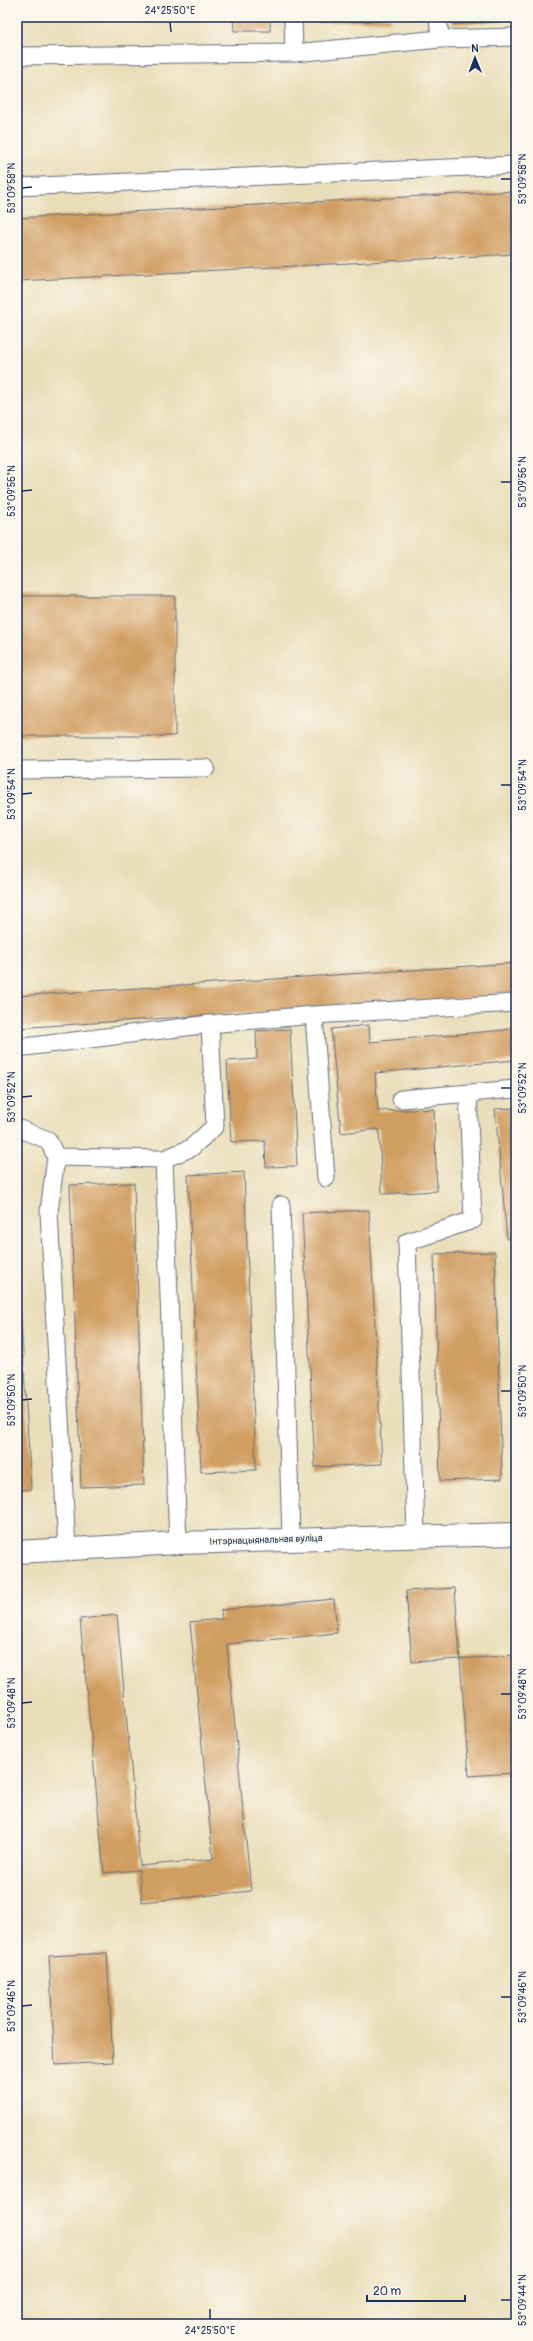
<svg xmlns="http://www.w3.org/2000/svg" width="533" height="2341" font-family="Pangolin,sans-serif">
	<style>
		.building { fill: #d19e62 }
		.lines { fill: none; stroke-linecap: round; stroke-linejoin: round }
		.service-casing { stroke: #636c7e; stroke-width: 19 }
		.minor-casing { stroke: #636c7e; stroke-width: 24 }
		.service { stroke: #fff; stroke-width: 17 }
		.minor { stroke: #fff; stroke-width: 22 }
		.ticks { fill: none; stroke: #1b2f5e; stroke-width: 1.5 }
		.labels { text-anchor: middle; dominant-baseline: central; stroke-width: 3; stroke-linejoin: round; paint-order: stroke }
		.street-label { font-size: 10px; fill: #1b2f5e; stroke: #fbf7ec }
		.neatline { fill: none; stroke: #1b2f5e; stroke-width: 1.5 }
		.ticks-label { font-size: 10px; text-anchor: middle; fill: #1b2f5e }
	</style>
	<rect width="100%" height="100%" fill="#fbf7ec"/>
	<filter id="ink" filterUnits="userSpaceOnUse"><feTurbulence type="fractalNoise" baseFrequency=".025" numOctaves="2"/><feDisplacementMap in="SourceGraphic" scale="8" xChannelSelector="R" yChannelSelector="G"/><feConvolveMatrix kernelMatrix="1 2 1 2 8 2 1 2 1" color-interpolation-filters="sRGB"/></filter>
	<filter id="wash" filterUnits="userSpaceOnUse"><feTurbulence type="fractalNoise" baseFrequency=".012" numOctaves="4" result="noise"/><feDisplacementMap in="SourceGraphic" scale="16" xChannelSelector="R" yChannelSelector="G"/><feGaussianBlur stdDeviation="0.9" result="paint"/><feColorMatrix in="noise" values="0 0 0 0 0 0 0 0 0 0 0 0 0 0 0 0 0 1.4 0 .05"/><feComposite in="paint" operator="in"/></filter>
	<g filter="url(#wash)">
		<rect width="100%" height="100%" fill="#eadeba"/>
		<g id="blocks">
			<!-- building -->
			<path class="building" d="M233 17H270V31H234Z
				M320 17H391V21L320 22Z
				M452 17H516V21L452 24Z
				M516 191V254L17 281V218Z
				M17 596H175V736H17Z
				M516 963V995L17 1028V996Z
				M369 1025 370 1042 516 1029V1060L375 1073 378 1111 434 1109 437 1191 382 1194 379 1129 341 1133 331 1029Z
				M290 1029 297 1166 266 1167 265 1141 231 1142 227 1061 257 1059 256 1031Z
				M516 1108V1239H507L495 1109Z
				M244 1172 256 1470 201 1472 188 1175Z
				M134 1183 144 1485 81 1487 70 1185Z
				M369 1210 382 1464 315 1467 302 1213Z
				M17 1251 31 1489 17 1490Z
				M495 1252 502 1479 440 1481 434 1254Z
				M455 1588 460 1659 412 1662 406 1591Z
				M334 1599 337 1633 227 1644 251 1891 142 1902 139 1870 104 1873 80 1619 117 1615 140 1866 213 1859 190 1622 222 1619 221 1610Z
				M516 1655V1756H511L512 1773 469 1776 460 1659Z
				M107 1953 113 2062 55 2065 49 1956Z"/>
		</g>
	</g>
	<g filter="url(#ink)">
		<use href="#blocks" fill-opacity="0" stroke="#636c7e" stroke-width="1"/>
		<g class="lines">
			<!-- service casing -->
			<g class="service-casing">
				<path id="service" d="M293 17 294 53
					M438 17 440 39
					M17 56 294 53 440 39 516 37
					M17 187 516 165
					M17 770 206 768
					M314 1015 326 1178
					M17 1048 210 1024 314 1015 516 1003
					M401 1099 516 1089
					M17 1128 48 1140 56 1157 49 1212 67 1549
					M56 1157 164 1159
					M281 1205 291 1539
					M416 1536 407 1242 473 1220 468 1093
					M178 1543 164 1159 191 1148 215 1126 210 1024"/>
			</g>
			<!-- minor casing -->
			<g class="minor-casing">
				<path id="minor" d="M17 1552 178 1543 516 1534"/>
			</g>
			<!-- service -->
			<use href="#service" class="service"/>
			<!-- minor -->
			<use href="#minor" class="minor"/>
		</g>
	</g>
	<!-- ticks -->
	<path class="ticks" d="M170 22 171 32M501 179H511M22 188 32 187M501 482H511M22 491 32 490M501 785H511M22 794 32 793M501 1088H511M22 1097 32 1096M501 1391H511M22 1400 32 1399M501 1694H511M22 1703 32 1702M501 1997H511M22 2006 32 2005M501 2300H511M210 2309V2319"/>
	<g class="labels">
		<!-- street labels -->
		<g class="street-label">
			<text transform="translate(266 1540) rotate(-2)">Інтэрнацыянальная вуліца</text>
		</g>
	</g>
	<!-- margin -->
	<rect width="533" height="2341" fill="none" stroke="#fbf7ec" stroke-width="44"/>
	<!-- north arrow -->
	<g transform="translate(475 58) rotate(359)" stroke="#fbf7ec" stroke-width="3" paint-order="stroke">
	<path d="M0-3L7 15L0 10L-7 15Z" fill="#1b2f5e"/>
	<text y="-6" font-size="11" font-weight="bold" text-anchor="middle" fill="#1b2f5e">N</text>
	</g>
	<!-- scale -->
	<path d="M367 2295v6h98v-6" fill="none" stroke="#1b2f5e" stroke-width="2"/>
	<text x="373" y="2295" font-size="12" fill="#1b2f5e" stroke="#fbf7ec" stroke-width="3" paint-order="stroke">20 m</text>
	<rect x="22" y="22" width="489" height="2297" class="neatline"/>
	<g class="ticks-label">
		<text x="170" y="14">24°25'50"E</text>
		<text transform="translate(522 179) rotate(-90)" y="4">53°09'58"N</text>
		<text transform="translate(11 188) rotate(-90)" y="4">53°09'58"N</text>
		<text transform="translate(522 482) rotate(-90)" y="4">53°09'56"N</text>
		<text transform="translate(11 491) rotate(-90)" y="4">53°09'56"N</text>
		<text transform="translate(522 785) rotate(-90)" y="4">53°09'54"N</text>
		<text transform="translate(11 794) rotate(-90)" y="4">53°09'54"N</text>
		<text transform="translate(522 1088) rotate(-90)" y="4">53°09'52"N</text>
		<text transform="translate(11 1097) rotate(-90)" y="4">53°09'52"N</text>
		<text transform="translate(522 1391) rotate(-90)" y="4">53°09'50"N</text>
		<text transform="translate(11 1400) rotate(-90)" y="4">53°09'50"N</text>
		<text transform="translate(522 1694) rotate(-90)" y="4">53°09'48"N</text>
		<text transform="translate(11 1703) rotate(-90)" y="4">53°09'48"N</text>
		<text transform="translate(522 1997) rotate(-90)" y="4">53°09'46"N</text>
		<text transform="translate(11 2006) rotate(-90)" y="4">53°09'46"N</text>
		<text transform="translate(522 2300) rotate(-90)" y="4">53°09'44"N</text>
		<text x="210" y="2334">24°25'50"E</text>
	</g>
</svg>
